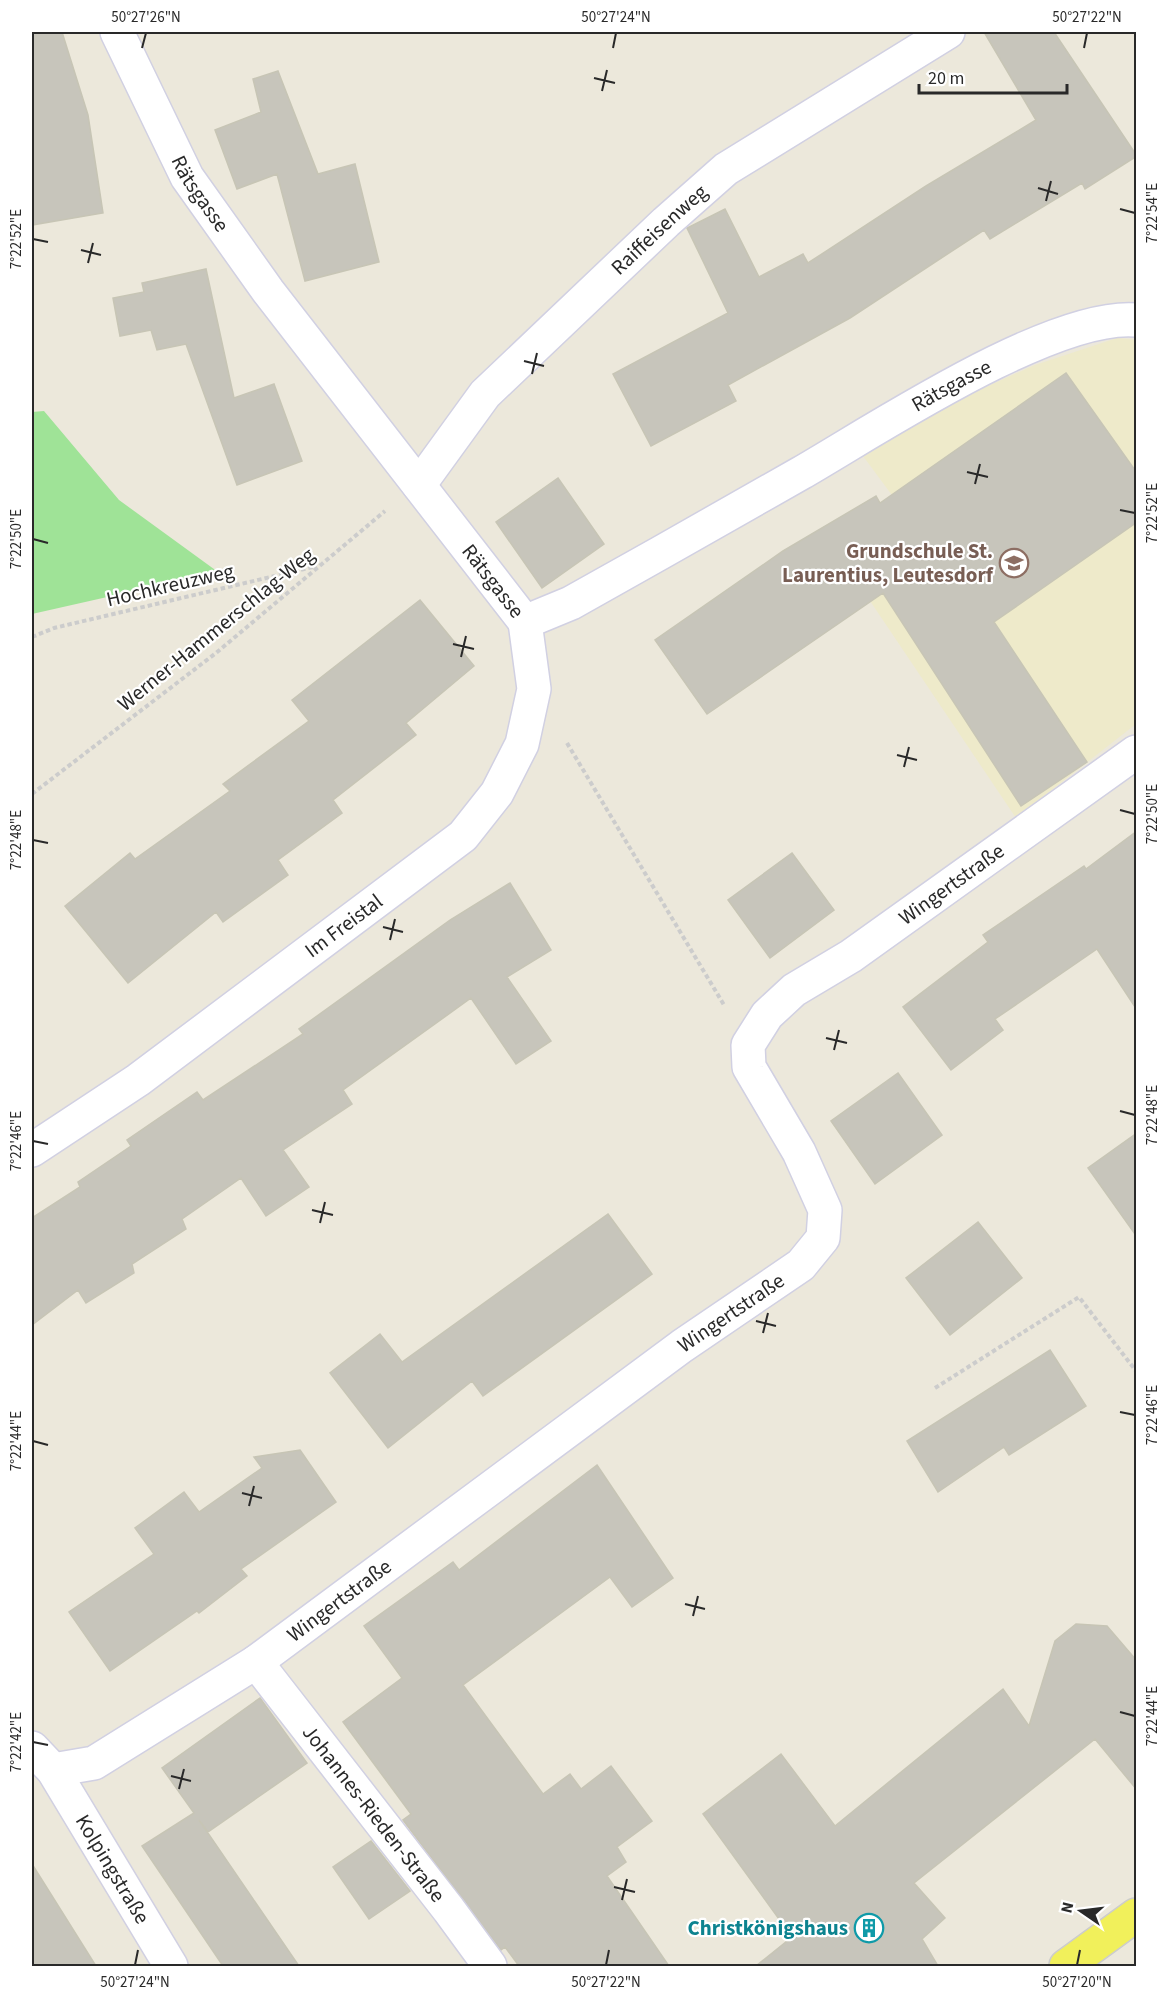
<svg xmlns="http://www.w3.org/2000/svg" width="1168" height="1998" font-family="'Source Sans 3',sans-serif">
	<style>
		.education { fill: #eeeaca }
		.green { fill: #9fe397 }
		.building { fill: #c7c5bb; stroke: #c7c5b5; stroke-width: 1.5 }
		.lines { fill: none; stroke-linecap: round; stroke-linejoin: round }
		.minor-casing { stroke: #d1d0e2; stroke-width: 36 }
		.major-casing { stroke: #ccc; stroke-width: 36 }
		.path { stroke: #ccc; stroke-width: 4; stroke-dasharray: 4.5 3; stroke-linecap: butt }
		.minor { stroke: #fff; stroke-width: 33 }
		.major { stroke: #f1f05b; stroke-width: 33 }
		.ticks { fill: none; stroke: #292929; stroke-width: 2 }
		.labels { text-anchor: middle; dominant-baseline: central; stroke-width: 4.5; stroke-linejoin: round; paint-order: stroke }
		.street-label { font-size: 21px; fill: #292929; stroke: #fff }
		.education-label { font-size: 21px; font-weight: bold; fill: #785e54; stroke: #fff; text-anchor: end }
		.culture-label { font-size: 21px; font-weight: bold; fill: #0d838f; stroke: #fff; text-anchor: end }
		.neatline { fill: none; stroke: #292929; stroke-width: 2 }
		.ticks-label { font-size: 15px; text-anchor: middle; fill: #292929 }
	</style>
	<rect width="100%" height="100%" fill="#ece8db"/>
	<!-- education -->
	<path class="education" d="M1117 338 1136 340V724L1016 818 862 589 923 537 860 452 930 412 1035 365Z"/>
	<!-- green -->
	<path class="green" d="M44 411 119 500 218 572 32 614V412Z"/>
	<!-- building -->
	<path class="building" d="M32 32H62L88 115 103 213 32 225Z
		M984 32H1054L1137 156 1085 189 1082 183 990 239 984 230 850 318 728 385 736 401 651 446 613 374 728 313 687 228 725 209 759 277 803 254 808 263 926 186 1036 120Z
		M278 71 318 174 355 164 379 262 305 281 277 174 237 189 215 130 261 112 253 79Z
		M206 269 234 398 274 384 302 461 237 485 186 344 157 350 151 330 120 336 113 298 144 292 142 283Z
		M1066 373 1137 473V522L994 622 1087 762 1021 806 883 593 707 714 655 640 783 551 876 496 880 503Z
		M558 478 604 544 542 588 496 522Z
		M420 600 474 666 406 723 416 735 333 800 342 813 278 860 288 875 223 922 216 912 128 983 65 906 130 853 135 859 230 791 223 784 309 721 292 700Z
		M1137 831V1010L1097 949 995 1019 1003 1030 951 1070 903 1007 988 942 983 935 1084 866 1086 869Z
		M792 853 834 910 770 958 728 900Z
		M510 883 551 950 507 977 551 1041 516 1064 471 998 343 1090 352 1104 283 1150 309 1187 266 1216 241 1178 182 1219 186 1229 132 1264 134 1273 86 1303 78 1290 32 1325V1218L80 1187 78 1182 131 1146 127 1140 197 1092 203 1100 303 1034 299 1029 450 920Z
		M898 1073 942 1135 875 1184 831 1121Z
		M1137 1133V1237L1088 1168Z
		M608 1214 652 1274 483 1396 472 1381 388 1448 330 1373 380 1334 402 1362Z
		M978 1222 1022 1278 950 1335 906 1278Z
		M1050 1350 1086 1406 1009 1455 1004 1447 938 1492 907 1441Z
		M300 1450 336 1502 241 1569 247 1576 199 1613 197 1611 110 1671 69 1612 154 1554 135 1528 184 1492 199 1512 262 1468 254 1457Z
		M597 1465 673 1578 632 1607 610 1577 463 1685 543 1794 570 1774 581 1789 611 1766 652 1821 617 1847 626 1862 607 1876 669 1966H519L505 1947 501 1950 403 1820 411 1814 343 1722 402 1678 364 1626 453 1562 459 1570Z
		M1076 1624 1107 1626 1137 1661V1790L1095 1739 914 1883 945 1918 922 1939 938 1966H756L792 1937 703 1814 781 1754 835 1826 1003 1689 1029 1726 1055 1641Z
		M260 1698 307 1763 208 1832 199 1820 299 1966H223L142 1846 194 1813 162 1768Z
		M371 1841 410 1891 369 1919 333 1867Z
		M32 1864 96 1966H32Z"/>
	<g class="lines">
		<!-- minor casing -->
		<g class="minor-casing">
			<g id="minor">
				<path id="s1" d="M117 32 187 177 268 291 525 622"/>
				<path id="s2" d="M419 485 485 394 666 222 726 169 948 32"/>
				<path id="s3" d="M525 622 571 603C648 560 724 517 801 473 877 429 1052 313 1136 320"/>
				<path id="s4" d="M32 1150 138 1080 463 836 497 793 522 744 534 689 525 622"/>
				<path id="s5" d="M256 1662 449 1910 490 1966"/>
				<path id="s6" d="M32 1748 53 1770 171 1966"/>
				<path id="s7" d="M53 1770 94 1763 256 1662 682 1346 801 1265 823 1238 825 1210 799 1152 749 1067 748 1045 767 1015 794 990 851 956 1136 752"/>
			</g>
		</g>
		<!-- major casing -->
		<g class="major-casing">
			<path id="major" d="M1066 1966 1136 1915"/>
		</g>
		<!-- path -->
		<path class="path" d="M32 637 54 628 313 567
			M567 743 724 1005
			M32 794 216 653 385 511
			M935 1388 1079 1297 1136 1371"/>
		<!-- minor -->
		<use href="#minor" class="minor"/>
		<!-- major -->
		<use href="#major" class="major"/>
	</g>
	<!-- ticks -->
	<path class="ticks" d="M142 48 146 33M613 48 616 33M1084 48 1087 33M594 78 615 83M602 91 607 70M1038 188 1058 194M1046 201 1051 181M1120 209 1135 213M33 239 48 242M81 250 101 255M88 263 93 243M524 361 544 366M532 374 537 353M967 472 988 477M975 484 980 464M1120 510 1135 513M33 539 48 543M453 644 474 649M461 657 466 636M897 755 917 760M904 767 909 747M1120 810 1135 814M33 840 48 843M383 927 403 932M390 940 395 919M826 1038 847 1043M834 1050 839 1030M1120 1111 1135 1115M33 1141 48 1144M312 1210 333 1215M320 1223 325 1202M756 1321 776 1326M763 1333 768 1313M1120 1412 1135 1415M33 1441 48 1445M242 1493 262 1498M249 1506 254 1486M685 1604 705 1609M693 1616 698 1596M1120 1712 1135 1716M33 1742 48 1745M171 1776 191 1781M179 1789 184 1769M614 1887 635 1892M622 1900 627 1879M135 1965 138 1950M606 1965 609 1950M1077 1965 1080 1950"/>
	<!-- icons -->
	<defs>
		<g id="school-ring" transform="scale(1.5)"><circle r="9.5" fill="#fff" stroke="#8d6e63" stroke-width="1.5"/><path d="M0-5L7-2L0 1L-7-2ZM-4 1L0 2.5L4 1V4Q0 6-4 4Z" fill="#8d6e63"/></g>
		<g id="building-ring" transform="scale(1.5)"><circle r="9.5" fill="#fff" stroke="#0f9aa8" stroke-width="1.5"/><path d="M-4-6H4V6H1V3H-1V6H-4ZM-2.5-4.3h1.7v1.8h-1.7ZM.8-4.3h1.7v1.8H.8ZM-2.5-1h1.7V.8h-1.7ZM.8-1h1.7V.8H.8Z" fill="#0f9aa8"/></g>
	</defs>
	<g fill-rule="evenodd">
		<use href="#school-ring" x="1014" y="563"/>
		<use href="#building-ring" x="869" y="1928"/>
	</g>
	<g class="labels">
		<!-- street labels -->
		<g class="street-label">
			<text stroke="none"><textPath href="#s1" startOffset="182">Rätsgasse</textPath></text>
			<text stroke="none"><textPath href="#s2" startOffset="352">Raiffeisenweg</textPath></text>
			<text stroke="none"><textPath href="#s3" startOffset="488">Rätsgasse</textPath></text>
			<text stroke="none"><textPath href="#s1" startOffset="668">Rätsgasse</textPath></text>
			<text transform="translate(170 585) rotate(-13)">Hochkreuzweg</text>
			<text transform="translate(216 629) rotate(-39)">Werner-Hammerschlag-Weg</text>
			<text stroke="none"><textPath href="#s7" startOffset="1416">Wingertstraße</textPath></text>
			<text stroke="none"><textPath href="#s4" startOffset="384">Im Freistal</textPath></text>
			<text stroke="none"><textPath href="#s7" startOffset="822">Wingertstraße</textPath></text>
			<text stroke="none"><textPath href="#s7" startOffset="336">Wingertstraße</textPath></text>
			<text stroke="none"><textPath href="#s5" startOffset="192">Johannes-Rieden-Straße</textPath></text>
			<text stroke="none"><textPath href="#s6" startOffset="146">Kolpingstraße</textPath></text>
		</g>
		<!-- education labels -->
		<g class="education-label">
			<text x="993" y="551">Grundschule St.<tspan x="993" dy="24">Laurentius, Leutesdorf</tspan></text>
		</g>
		<!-- culture labels -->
		<g class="culture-label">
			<text x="848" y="1928">Christkönigshaus</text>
		</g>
	</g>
	<!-- border -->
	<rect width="1168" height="1998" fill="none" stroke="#ffffff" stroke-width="66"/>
	<!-- north arrow -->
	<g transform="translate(1081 1911) rotate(284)" stroke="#ffffff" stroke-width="4.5" paint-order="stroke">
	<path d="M0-4.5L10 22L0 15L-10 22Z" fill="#292929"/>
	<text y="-9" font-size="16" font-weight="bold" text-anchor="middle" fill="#292929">N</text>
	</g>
	<!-- scale -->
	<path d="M919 84v9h148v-9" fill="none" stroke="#292929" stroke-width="3"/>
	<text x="928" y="84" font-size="18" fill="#292929" stroke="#ffffff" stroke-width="4.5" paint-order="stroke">20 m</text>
	<rect x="33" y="33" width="1102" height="1932" class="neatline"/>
	<g class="ticks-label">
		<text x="146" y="22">50°27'26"N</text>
		<text x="616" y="22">50°27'24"N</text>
		<text x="1087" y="22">50°27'22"N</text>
		<text transform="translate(1152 213) rotate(-90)" y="5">7°22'54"E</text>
		<text transform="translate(16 239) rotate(-90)" y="5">7°22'52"E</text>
		<text transform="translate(1152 513) rotate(-90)" y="5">7°22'52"E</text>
		<text transform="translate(16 539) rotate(-90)" y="5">7°22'50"E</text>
		<text transform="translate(1152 814) rotate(-90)" y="5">7°22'50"E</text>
		<text transform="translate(16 840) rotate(-90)" y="5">7°22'48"E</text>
		<text transform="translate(1152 1115) rotate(-90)" y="5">7°22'48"E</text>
		<text transform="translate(16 1141) rotate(-90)" y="5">7°22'46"E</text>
		<text transform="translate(1152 1415) rotate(-90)" y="5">7°22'46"E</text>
		<text transform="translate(16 1441) rotate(-90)" y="5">7°22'44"E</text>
		<text transform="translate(1152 1716) rotate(-90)" y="5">7°22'44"E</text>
		<text transform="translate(16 1742) rotate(-90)" y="5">7°22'42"E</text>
		<text x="135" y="1987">50°27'24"N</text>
		<text x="606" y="1987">50°27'22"N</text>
		<text x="1077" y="1987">50°27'20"N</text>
	</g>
</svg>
